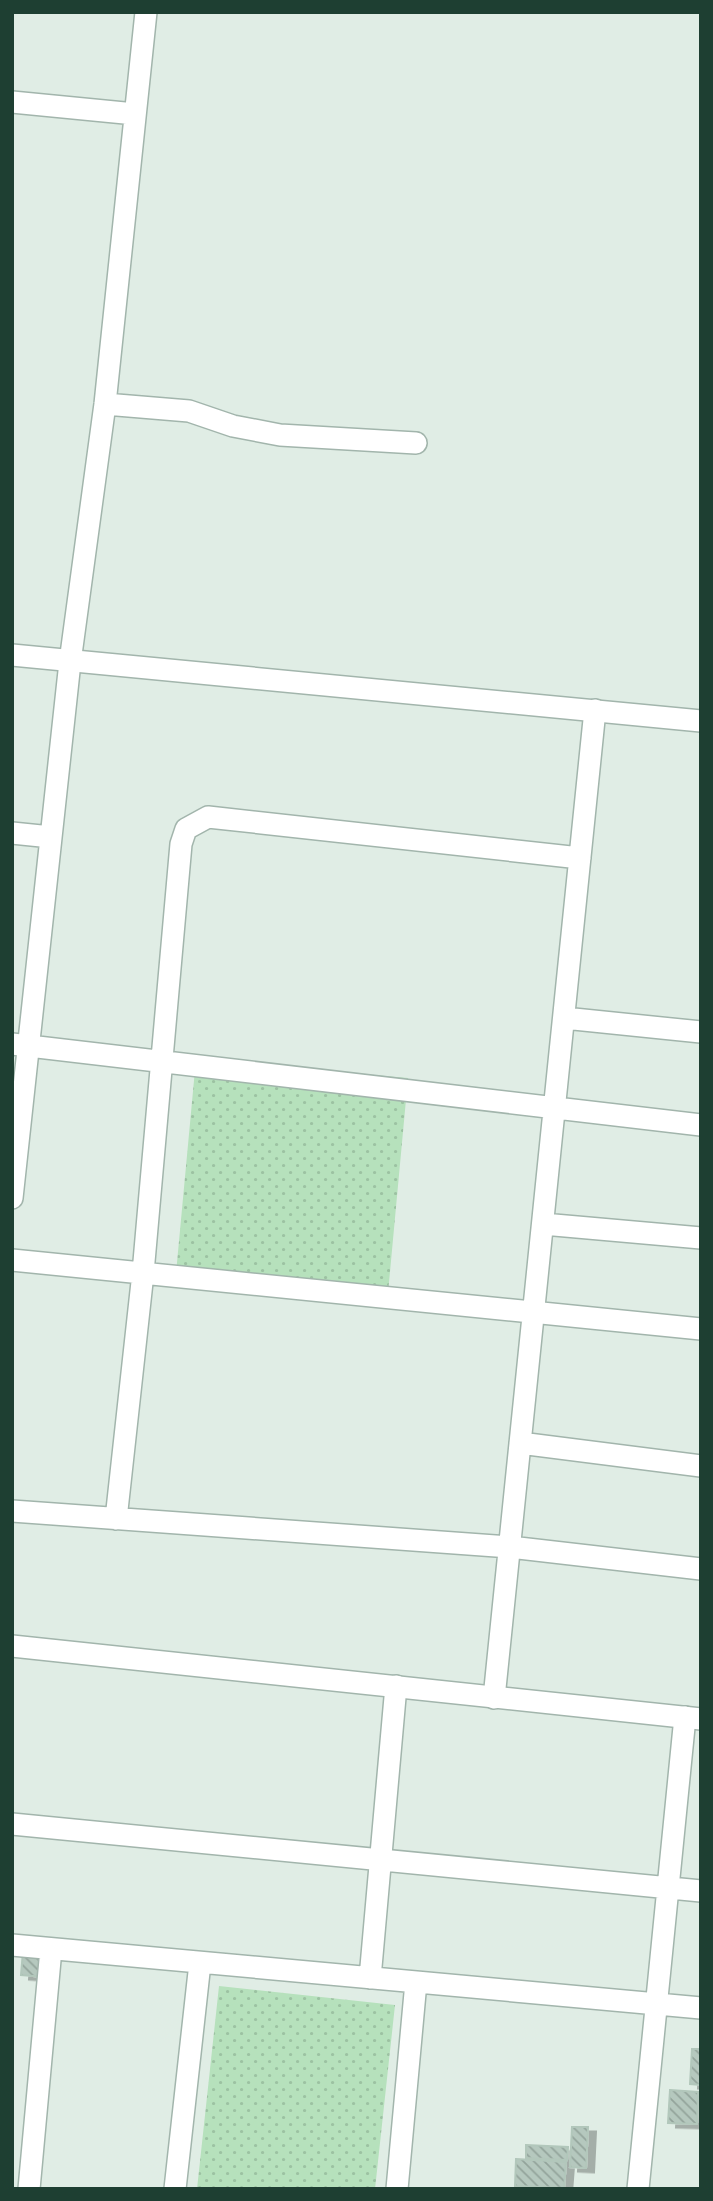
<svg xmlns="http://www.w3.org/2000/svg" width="713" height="2201" font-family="Poppins,sans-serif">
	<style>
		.green { fill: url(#green-dots) }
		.building { fill: url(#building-back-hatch); stroke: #b2c7bb; stroke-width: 2; filter: url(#shadow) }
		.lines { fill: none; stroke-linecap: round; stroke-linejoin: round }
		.minor-casing { stroke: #a2b5ac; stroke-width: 24 }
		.tertiary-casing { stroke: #a2b5ac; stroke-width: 24 }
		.minor { stroke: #fff; stroke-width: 21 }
		.tertiary { stroke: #fff; stroke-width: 21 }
	</style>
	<defs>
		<pattern id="green-dots" width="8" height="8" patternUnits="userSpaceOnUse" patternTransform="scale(1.75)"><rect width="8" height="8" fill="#b6e1bc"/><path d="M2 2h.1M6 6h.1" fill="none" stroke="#9cc2a2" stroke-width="1.8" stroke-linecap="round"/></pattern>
		<pattern id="building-back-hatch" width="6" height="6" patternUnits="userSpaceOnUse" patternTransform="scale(1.75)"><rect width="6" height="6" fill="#b5c8be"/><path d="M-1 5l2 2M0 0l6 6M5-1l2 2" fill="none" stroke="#93a49b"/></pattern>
		<filter id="shadow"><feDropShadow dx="8" dy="4.5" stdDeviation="0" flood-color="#0004"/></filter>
	</defs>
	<rect width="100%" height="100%" fill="#e0ede5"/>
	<!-- green -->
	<path class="green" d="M196 1059 408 1078 387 1304 175 1284Z
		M219 1986 395 2005 375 2189H197Z"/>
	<!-- building -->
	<path class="building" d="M23 1951 48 1954 46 1977 21 1975Z
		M692 2049H701V2085L690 2084Z
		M670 2090 698 2092 697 2124 668 2123Z
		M572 2127H588L586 2168 570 2167Z
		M526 2145 568 2147 567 2160 526 2158Z
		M516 2159 566 2162 564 2188 515 2186Z"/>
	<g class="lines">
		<!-- minor casing -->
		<g class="minor-casing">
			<path id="minor" d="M12 102 135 114
				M105 404 189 411 233 426 280 435 416 443
				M12 833 51 837
				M564 1018 701 1032
				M12 1044 701 1125
				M12 1198 70 662 105 404 146 12
				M543 1224 701 1238
				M12 1260 701 1329
				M520 1443 701 1466
				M12 1511 510 1547 701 1569
				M116 1519 143 1273 181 844 186 829 208 817 580 858
				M494 1698 595 710
				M12 1824 701 1891
				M12 1945 701 2008
				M370 1978 396 1686
				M29 2189 51 1949
				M175 2189 200 1963
				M397 2189 416 1982
				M638 2189 685 1717"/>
		</g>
		<!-- tertiary casing -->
		<g class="tertiary-casing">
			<path id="tertiary" d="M12 655 701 721
				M12 1646 701 1719"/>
		</g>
		<!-- minor -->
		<use href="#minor" class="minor"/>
		<!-- tertiary -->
		<use href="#tertiary" class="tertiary"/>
	</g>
	<!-- border -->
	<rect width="713" height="2201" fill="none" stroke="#1e3f32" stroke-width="28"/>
</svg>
